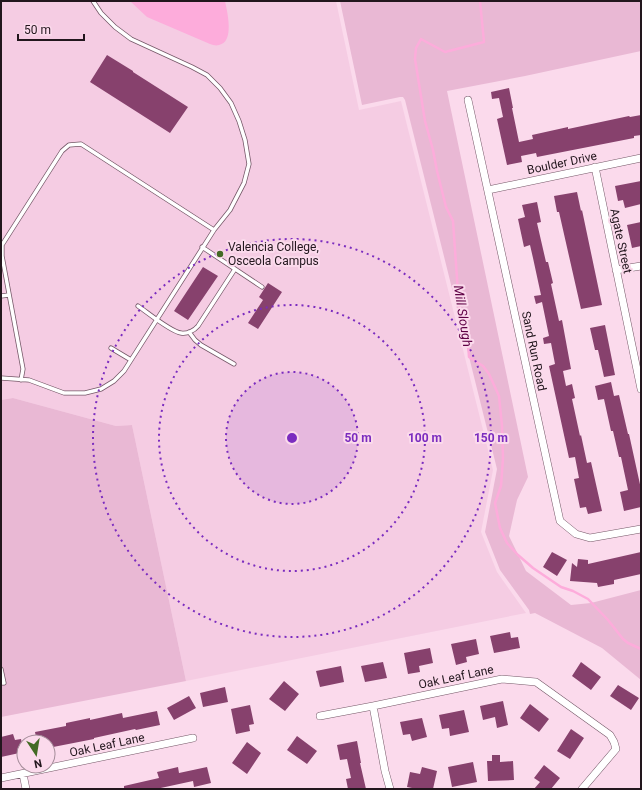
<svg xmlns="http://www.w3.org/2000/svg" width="642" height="790" font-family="Roboto,sans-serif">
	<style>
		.built { fill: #f5cce3 }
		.green { fill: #e9b8d4 }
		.water { fill: #fdacdb }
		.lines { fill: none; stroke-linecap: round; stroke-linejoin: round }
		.stream { stroke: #fdacdb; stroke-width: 2.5 }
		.building { fill: #87416d }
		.lane-casing { stroke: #755868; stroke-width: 5 }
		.street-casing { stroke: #755868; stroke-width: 8 }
		.lane { stroke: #fff; stroke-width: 3.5 }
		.street { stroke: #fff; stroke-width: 7 }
		.ring { fill: none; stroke: #7b2cbf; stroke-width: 2; stroke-dasharray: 2 4 }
		.poi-dot { fill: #436a25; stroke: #fbdaec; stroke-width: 1.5 }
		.labels { text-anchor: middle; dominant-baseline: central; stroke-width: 4; stroke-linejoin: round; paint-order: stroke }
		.street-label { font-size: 12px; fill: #22161d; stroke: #fbdaec }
		.poi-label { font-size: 12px; fill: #22161d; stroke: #fbdaec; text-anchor: start }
		.water-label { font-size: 13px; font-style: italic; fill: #5f0045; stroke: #fbdaec }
		.centre { fill: #7b2cbf; stroke: #fbdaec; stroke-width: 2 }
		.ring-label { font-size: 12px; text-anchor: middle; font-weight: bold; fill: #7b2cbf; stroke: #fbdaec; stroke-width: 4; stroke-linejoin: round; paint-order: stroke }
	</style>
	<rect width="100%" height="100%" fill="#fbdaec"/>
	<!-- built -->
	<path class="built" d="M1 1H336L359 110 401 101 493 470 481 532 497 572 526 613 186 681 132 425 116 426 13 398 1 400Z"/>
	<!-- green -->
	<path class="green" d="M340 1H641V51L525 76 447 91 528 477 517 500 509 536 526 571 571 605 591 603 641 590V680L602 648 535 613 530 614 529 610 500 570 485 532 497 469 405 100 403 97H400L362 105Z
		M13 398 116 426 132 425 186 681 1 717V400Z"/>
	<!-- water -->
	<path class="water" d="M130 1H225C227 11 235 42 219 45 216 46 213 45 210 44L147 17Z"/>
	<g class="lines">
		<!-- stream -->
		<path class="stream" d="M480 1 484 42 445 52 421 39 416 48 415 59 425 121 433 150 437 171 446 207 453 221 459 307 467 327 469 357 483 366 489 374 499 396 502 426 503 458 501 486 495 503 500 528 507 543 518 555 533 568 561 587 573 591 588 599 608 620 623 639 628 643 641 649"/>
	</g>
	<!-- building -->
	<path class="building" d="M107 55 133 71V72L188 107 170 133 90 82Z
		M509 88 513 108H512L519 142 533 139 532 135 568 127V129L629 116 630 117 641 115V135L634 136V138L537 157 536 153 521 156 522 162 507 165 497 119 503 117 499 98 492 99 491 92Z
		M641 181V204L625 208 623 200 618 201 615 186Z
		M577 192 581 211 582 210 602 305 581 309 559 212H557L554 196Z
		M537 202 541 222 537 223 546 262H548L553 283 551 284 559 321 562 320 571 369 563 371 566 386 572 384 575 398 572 399 580 436 581 435 587 463 591 462 602 511 588 514 586 507 580 508 574 479 579 478 575 457 569 458 549 366 555 364 551 343 544 344 543 338 549 336 542 302 536 304 534 296 541 295 533 258 530 245 524 247 518 219 525 217 522 205Z
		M641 222V246L632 248 627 225Z
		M203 267 218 276 188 320 174 311Z
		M268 283 282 292 258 329 248 323 263 300 259 297Z
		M605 325 615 375 604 377 598 350H595L590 328Z
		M611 382 614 396 619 395 628 434H629L641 489V507L624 511 620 492 628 490 621 457H619L613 431H611L604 399 598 400 595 386Z
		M552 552 567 560 557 576 543 567Z
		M641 552V574L614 580V584L598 587 597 583 570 581 572 563 577 567 578 559 588 560V564Z
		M510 632 511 638 518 637 520 648 494 653 490 636Z
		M476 639 479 654 466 657 467 662 456 665 451 644Z
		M430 648 433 663 419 666 420 672 408 674 404 653Z
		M383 662 387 678 365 682 361 666Z
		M581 662 601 677 591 690 572 676Z
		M341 666 344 682 320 687 316 671Z
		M284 681 299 694 285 711 269 699Z
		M618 685 639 698 631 710 610 696Z
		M225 687 228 702 203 707 200 693Z
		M189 696 196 708 174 720 167 708Z
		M503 701 508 725 497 728 495 717 483 720 480 706Z
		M530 704 549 719 539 732 520 718Z
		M250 705 254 724 249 725 250 731 236 734 231 709Z
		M464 710 469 732 450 736 449 728 442 729 439 715Z
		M157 711 160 725 136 730 135 729 94 738V739L48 748V742H37L35 732 66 726V723L90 718V720L122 713 123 718Z
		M422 718 427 737 412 741 410 734 403 735 400 722Z
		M571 729 584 738 570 759 557 751Z
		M13 734 15 740 21 739 24 752 1 757V737Z
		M297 736 317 751 307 764 287 750Z
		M357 741 361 763H360L366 789H348L346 779 351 778 347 759 340 760 337 745Z
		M247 742 261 753 247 774 232 763Z
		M492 755H500V762L513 761 514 780 488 781 487 761H492Z
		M473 762 477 782 452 787 448 767Z
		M544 765 560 778 551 789H534L540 782 534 778Z
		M178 767 179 773 207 767 211 783 194 787 193 781 156 789H124V786L159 778 157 772Z
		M422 767 437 771 433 789H417L407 787 410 772 420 774Z"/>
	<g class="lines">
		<!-- lane casing -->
		<g class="lane-casing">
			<path id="lane" d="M93 1 101 13 115 27 131 39 192 67 207 75 220 88 231 103 239 121 245 140 249 164 244 183 230 210 214 230
				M202 247 262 287
				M1 296 9 295
				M138 306C147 312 171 332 181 333 187 334 194 331 198 326L235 269
				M189 332 195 340 201 345 234 364
				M111 348 131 360
				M1 378 29 380 64 393H85L101 389 114 381 124 371 214 230 81 144 69 145 62 151 2 245V256L23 369 21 380
				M1 669 4 683H1"/>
		</g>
		<!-- street casing -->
		<g class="street-casing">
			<path id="street" d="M468 100 560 521 576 534 590 538 641 529
				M595 167 641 389
				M488 190 641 158
				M616 270 641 266
				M373 706 385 771 390 789
				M320 716 373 706 502 679 536 682 610 735 614 742 616 749 582 789
				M23 774 26 789
				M1 778 193 738"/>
		</g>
		<!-- lane -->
		<use href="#lane" class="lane"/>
		<!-- street -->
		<use href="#street" class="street"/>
	</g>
	<!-- distance rings -->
	<circle cx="292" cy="438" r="66" fill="#7b2cbf" fill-opacity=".12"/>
	<g class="ring">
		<circle cx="292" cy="438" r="66"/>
		<circle cx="292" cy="438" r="133"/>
		<circle cx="292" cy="438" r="199"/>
	</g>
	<!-- markers -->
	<circle class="poi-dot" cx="220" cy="254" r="4"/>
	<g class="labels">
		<!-- street labels -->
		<g class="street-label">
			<text transform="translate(562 163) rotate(-12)">Boulder Drive</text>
			<text transform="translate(621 241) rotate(78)">Agate Street</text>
			<text transform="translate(534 351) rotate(78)">Sand Run Road</text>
			<text transform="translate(456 677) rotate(-12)">Oak Leaf Lane</text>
			<text transform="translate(107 745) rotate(-12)">Oak Leaf Lane</text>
		</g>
		<!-- poi labels -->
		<g class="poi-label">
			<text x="228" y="247">Valencia College,<tspan x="228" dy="14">Osceola Campus</tspan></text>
		</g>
		<!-- water labels -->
		<g class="water-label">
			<text transform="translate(463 316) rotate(81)">Mill Slough</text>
		</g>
	</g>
	<circle cx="292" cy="438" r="6" class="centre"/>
	<g class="ring-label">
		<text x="358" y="442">50 m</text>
		<text x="425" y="442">100 m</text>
		<text x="491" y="442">150 m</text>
	</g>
	<!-- border -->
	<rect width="642" height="790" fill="none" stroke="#22161d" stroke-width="4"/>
	<!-- north arrow -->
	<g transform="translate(36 754) rotate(168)"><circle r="19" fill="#fbdaec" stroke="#a48c99"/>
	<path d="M0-3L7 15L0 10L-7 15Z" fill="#436a25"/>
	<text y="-6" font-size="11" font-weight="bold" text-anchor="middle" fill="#22161d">N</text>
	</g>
	<!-- scale -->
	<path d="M18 34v6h66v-6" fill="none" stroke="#22161d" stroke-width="2"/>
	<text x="24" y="34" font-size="12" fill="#22161d" stroke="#fbdaec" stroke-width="3" paint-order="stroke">50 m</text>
</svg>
